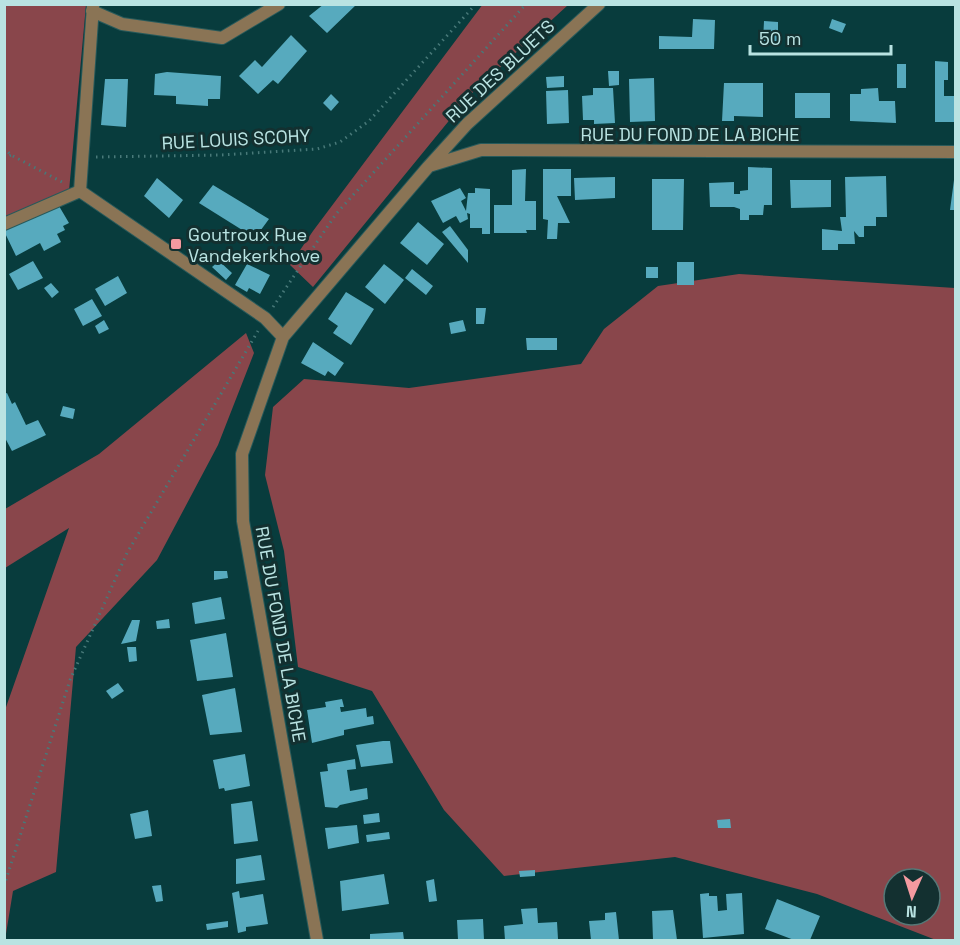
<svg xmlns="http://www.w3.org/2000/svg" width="960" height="945" font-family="'Space Grotesk',sans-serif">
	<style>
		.green { fill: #89464b; fill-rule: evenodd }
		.building { fill: #57aabe }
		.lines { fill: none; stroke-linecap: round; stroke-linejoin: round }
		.minor-casing { stroke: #285a5b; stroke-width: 14 }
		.path { stroke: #487979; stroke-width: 3; stroke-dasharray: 1.5 4.5; stroke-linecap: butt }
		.minor { stroke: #8a7455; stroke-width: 12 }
		.poi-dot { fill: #f49aa0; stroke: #133030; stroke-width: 2 }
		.labels { text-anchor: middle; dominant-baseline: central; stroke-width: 6; stroke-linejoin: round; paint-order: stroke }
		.street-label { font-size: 18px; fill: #b9e3e2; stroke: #133030 }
		.poi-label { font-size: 18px; fill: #b9e3e2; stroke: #133030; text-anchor: start }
	</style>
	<rect width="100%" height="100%" fill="#083c3d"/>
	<!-- green -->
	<path class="green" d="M483 4 568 5 470 95 313 287 290 265 313 231Z
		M4 5H86L69 191 4 221Z
		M739 274 955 288V940H936L817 894 675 857 504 876 444 810 372 691 298 667 284 551 265 475 273 407 304 379 409 388 581 364 604 329 658 286ZM894 879H930V915H894Z
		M246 333 254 353 218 445 157 560 76 647 56 872 13 891 5 940V710L69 528 5 568V509L99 454Z"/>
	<!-- building -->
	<path class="building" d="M324 4H357L327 33 309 16Z
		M693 19 715 20 714 49H659V36L692 37Z
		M832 19 846 24 842 33 829 28Z
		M764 21 778 22V41H763Z
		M291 35 307 51 278 84 273 80 258 94 239 76 255 60 262 67Z
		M935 61 948 62V80H944V96H956L954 122H935Z
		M897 64H906V88H897Z
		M608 71H619V85L609 86Z
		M167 72 221 76 220 99H208V106L176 104V96L154 95 155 74Z
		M564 76V87L547 88 546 77Z
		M654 78 655 121 630 122 629 79Z
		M105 79H128L126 127 101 125Z
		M724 83H763V117L734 116V121H722Z
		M593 88H613L615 123 594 124V120H583L582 96 593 95Z
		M878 88 879 101H895L896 123 850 121V94H861V89Z
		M568 90 569 123 547 124 546 91Z
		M795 93H830V118H795Z
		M331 94 339 102 331 111 323 103Z
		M748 167 772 168V205H764L763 215H749V220H740V209L734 207H710L709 183 734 182V194H740V191L748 190Z
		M526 169 525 201H536V230H526L527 233H494V205H512V170Z
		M543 169H571V196H557L570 223H558L557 239H547L548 220 543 219Z
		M886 176 887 217H876V226H864V237H859L854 231 855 244H838V250H822V229L842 231 840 217H846L845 177Z
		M615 177V198L575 200 574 178Z
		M157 178 183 200 169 218 144 196Z
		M652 179H684L683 230H652Z
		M790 180H831V207L791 208Z
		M954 180H956V210H950Z
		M213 185 269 219 255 238 199 203Z
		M460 188 466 198 461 201 466 211 468 193H475V188L490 189V234H482V228H470V214L467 213 468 219 460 223 456 216 443 223 431 201Z
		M52 206H59L69 223 63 226 65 230 57 234 61 242 44 251 40 243 16 256 4 231Z
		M418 222 444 244 427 265 400 243Z
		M450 226 468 250V263L442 232Z
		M33 261 43 278 18 290 9 274Z
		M219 261 232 273 226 280 212 267Z
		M677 262H694V285H677Z
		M247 264 270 275 260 294 249 288 247 292 235 285Z
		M384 264 404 280 385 304 365 287Z
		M646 267H658V278H646Z
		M412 269 433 286 426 295 405 278Z
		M118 276 127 293 105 306 95 289Z
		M51 283 59 292 52 298 44 288Z
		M346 292 374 309 351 345 333 333 338 326 328 319Z
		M92 299 102 316 83 326 74 309Z
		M476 308H486L484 324H476Z
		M104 320 109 329 99 334 95 326Z
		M463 320 466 331 451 334 449 323Z
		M526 338H557V350H527Z
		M313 342 344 363 335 376 328 371 325 376 301 363Z
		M7 393 12 404 15 402 26 425 38 420 46 435 12 451 4 436V394Z
		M63 406 75 409 73 419 60 416Z
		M214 571H227L228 578 214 580Z
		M221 597 225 619 195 624 192 603Z
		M169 619 170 628 157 629 156 621Z
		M132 620H140L136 641 121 644Z
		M226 633 233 677 197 681 190 640Z
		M127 647H136L137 661 129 662Z
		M118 683 124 691 112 699 106 691Z
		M235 688 242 732 210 735 202 695Z
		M342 699 344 707H340L341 712 366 708 367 717 373 716 374 724 344 730V735L312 743 307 710 326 707 325 702Z
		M383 741H390L393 763 361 767 356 745Z
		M245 754 250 786 225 791 224 788 219 789 213 760Z
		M355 759 356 769 347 770 350 791 367 788 368 799 340 805 337 808 325 807 320 772 328 771 327 764Z
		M252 801 258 841 234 844 231 804Z
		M148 810 152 836 135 839 130 814Z
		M379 813 380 822 364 824 363 815Z
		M730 819 731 828H718L717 820Z
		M357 825 359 843 328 849 325 828Z
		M389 832 390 839 367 842 366 835Z
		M261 855 265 880 236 884V859Z
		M535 870V876L520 877 519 871Z
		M384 874 389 904 342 911 340 881Z
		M434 879 437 901 429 902 426 881Z
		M161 885 163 901 156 902 152 886Z
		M239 891 240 898 263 894 268 924 246 927V931L238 933 232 893Z
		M709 893V896H717L718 911 727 910 726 894 742 893 744 934 703 938 700 894Z
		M777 899 820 916 810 940H794L765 929Z
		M537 908 538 923 557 922 558 939 505 940 504 926 523 924 521 909Z
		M673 910 677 940H653L652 911Z
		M616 912 619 940H591L589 921 605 920V913Z
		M483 919 484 940H458L457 920Z
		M228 921V927L207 930 206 924Z
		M403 932 404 940H370V934Z"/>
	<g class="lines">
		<!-- minor casing -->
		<g class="minor-casing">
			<path id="minor" d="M92 11 122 24 222 38 279 4
				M429 166 481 150 956 152
				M80 191 265 318 283 337
				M80 191 93 6
				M4 224 80 191
				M317 940 243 521 242 454 283 337 428 167 467 124 599 4"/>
		</g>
		<!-- path -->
		<path class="path" d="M4 148 11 155 62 182
			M96 157 221 155 317 149 340 142 369 121 476 4
			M4 158 11 155
			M273 307 336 214 526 4
			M4 886 70 680 127 553 258 331"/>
		<!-- minor -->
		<use href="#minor" class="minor"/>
	</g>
	<!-- markers -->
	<rect class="poi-dot" x="170" y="238" width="12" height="12" rx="3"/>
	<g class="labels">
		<!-- street labels -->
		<g class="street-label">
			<text transform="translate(500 71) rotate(-43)">RUE DES BLUETS</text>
			<text x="690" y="134">RUE DU FOND DE LA BICHE</text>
			<text transform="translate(236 139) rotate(-3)">RUE LOUIS SCOHY</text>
			<text transform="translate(281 634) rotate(80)">RUE DU FOND DE LA BICHE</text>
		</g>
		<!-- poi labels -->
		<g class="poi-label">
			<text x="188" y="234">Goutroux Rue<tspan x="188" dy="21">Vandekerkhove</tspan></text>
		</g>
	</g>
	<!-- border -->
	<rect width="960" height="945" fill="none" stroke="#b9e3e2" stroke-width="12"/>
	<!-- north arrow -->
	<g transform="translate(912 897) rotate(183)"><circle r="28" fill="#133030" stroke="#557877" stroke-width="1.5"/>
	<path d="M0-4.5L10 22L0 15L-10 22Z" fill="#f49aa0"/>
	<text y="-9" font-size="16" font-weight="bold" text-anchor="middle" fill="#b9e3e2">N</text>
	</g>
	<!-- scale -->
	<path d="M750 45v9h141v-9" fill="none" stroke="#b9e3e2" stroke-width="3"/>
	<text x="759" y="45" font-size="18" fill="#b9e3e2" stroke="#133030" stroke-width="4.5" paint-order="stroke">50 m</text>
</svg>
